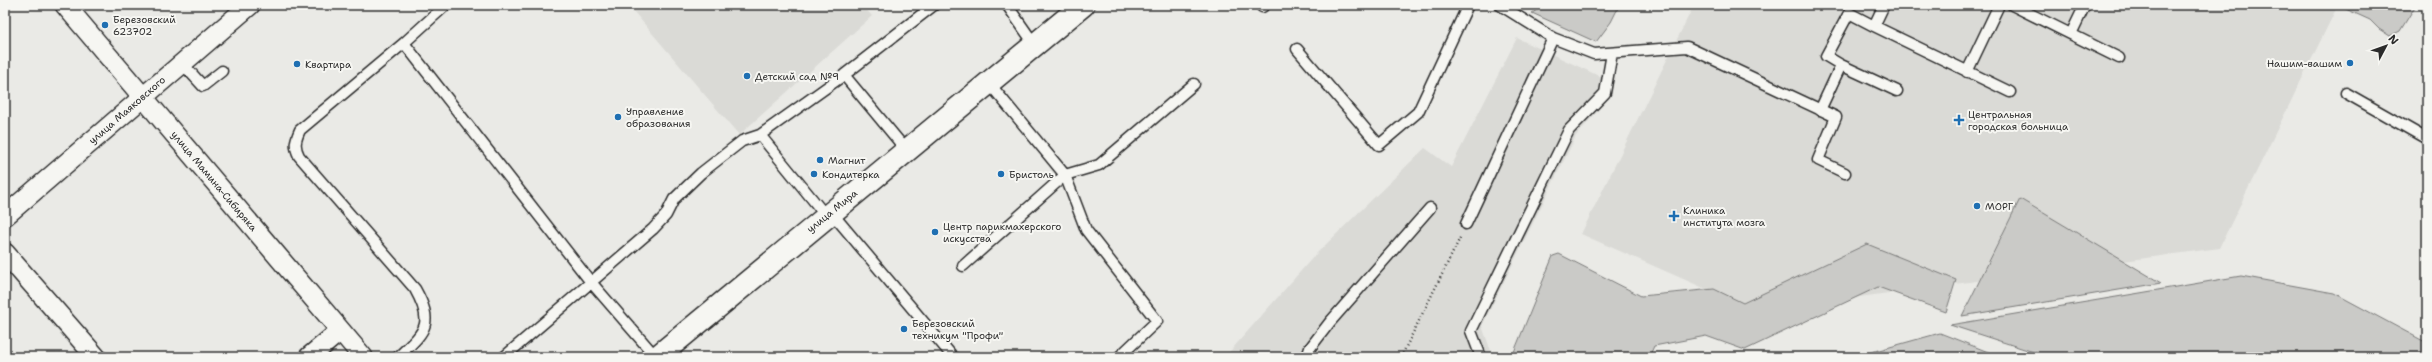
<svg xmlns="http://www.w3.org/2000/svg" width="2432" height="362" font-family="'Shantell Sans',sans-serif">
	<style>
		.built { fill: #dadad6 }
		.green { fill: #cacac7; stroke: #7a7a79 }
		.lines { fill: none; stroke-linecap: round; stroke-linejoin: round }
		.lane-casing { stroke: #2b2b2b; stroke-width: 13 }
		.street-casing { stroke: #2b2b2b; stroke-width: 22 }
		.secondary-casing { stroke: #2b2b2b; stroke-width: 25 }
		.path { stroke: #2b2b2b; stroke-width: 2.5; stroke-dasharray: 1 3; stroke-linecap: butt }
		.lane { stroke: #f6f6f2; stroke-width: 10 }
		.street { stroke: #f6f6f2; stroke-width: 19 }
		.secondary { stroke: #f6f6f2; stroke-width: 22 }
		.poi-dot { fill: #1f6fb2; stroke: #f6f6f2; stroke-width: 1.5 }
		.labels { text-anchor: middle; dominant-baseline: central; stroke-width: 4; stroke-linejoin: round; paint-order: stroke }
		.poi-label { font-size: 10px; fill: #2b2b2b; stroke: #f6f6f2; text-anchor: start }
		.street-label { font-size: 10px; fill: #2b2b2b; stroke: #f6f6f2 }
	</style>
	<rect width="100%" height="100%" fill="#eaeae6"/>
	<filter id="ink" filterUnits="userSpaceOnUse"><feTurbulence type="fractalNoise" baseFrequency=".025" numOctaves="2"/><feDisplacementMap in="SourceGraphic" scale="8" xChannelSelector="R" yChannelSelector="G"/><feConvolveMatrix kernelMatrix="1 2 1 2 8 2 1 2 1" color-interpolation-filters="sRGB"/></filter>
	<g filter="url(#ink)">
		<!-- built -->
		<path class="built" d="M628 5H862L872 16 739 135Z
			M1694 5H2338L2219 248 1756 311 1581 234Z
			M1517 38 1612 82 1608 99 1576 136 1482 326 1493 357H1225L1315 255 1425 148 1451 167Z"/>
		<!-- green -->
		<path class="green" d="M1545 5H1615L1618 8 1611 22 1596 42 1532 13Z
			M2337 5H2416L2400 31 2390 36 2379 29 2370 20Z
			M2020 199 2161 283 1962 316Z
			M1867 244 1956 280 1946 312 1878 287 1745 350 1706 336 1654 346 1649 357H1512L1553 256 1559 254 1641 296 1714 289 1743 303Z
			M2241 276 2334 293 2427 343V357H2049L1950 325Z
			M1940 333 2001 357H1854Z"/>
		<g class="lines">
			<!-- lane casing -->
			<g class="lane-casing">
				<path id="lane" d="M1007 5 1035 45
					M1500 5 1553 38 1594 54 1687 47 1836 117 1818 160 1845 173
					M2012 5 2119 58
					M1262 7 1265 5
					M1874 26 2010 92
					M2071 34 2085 5
					M404 43 590 281 656 357
					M1297 49 1379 145 1418 112 1468 5
					M181 62 203 86 222 71
					M1841 65 1897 91
					M1967 72 1999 5
					M989 83 1065 175 1086 230 1157 321 1119 357
					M2346 93 2427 139
					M1820 110 1841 65 1826 56 1849 13 1874 26 1884 5
					M907 151 844 75 934 5
					M831 212 953 357
					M826 216 760 135 844 75
					M1466 224 1553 38
					M963 266 1065 175 1099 165 1194 84
					M398 357C425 331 435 325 415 289L299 156C294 146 295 141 300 130L404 43 446 5
					M504 357 653 229 666 215 674 199 701 173 742 141 760 135
					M1307 357 1310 348 1330 322 1430 208
					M1481 357 1471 331 1569 130 1605 93 1612 53"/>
			</g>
			<!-- street casing -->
			<g class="street-casing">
				<path id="street" d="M65 5 363 357
					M5 216 250 5
					M5 253 96 357
					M309 357 340 331"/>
			</g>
			<!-- secondary casing -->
			<g class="secondary-casing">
				<path id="secondary" d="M657 357 1083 5"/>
			</g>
			<!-- path -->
			<path class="path" d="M1401 357 1461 236"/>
			<!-- lane -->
			<use href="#lane" class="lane"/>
			<!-- street -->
			<use href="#street" class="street"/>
			<!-- secondary -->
			<use href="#secondary" class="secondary"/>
		</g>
	</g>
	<!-- markers -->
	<g class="poi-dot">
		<circle cx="105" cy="25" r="4"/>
		<circle cx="2350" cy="63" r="4"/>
		<circle cx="297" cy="64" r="4"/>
		<circle cx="747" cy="76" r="4"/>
		<circle cx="618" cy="117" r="4"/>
		<path d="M1957 114h4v4h4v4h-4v4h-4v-4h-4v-4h4z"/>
		<circle cx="820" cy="160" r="4"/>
		<circle cx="814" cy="174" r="4"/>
		<circle cx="1001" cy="174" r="4"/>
		<circle cx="1977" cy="206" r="4"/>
		<path d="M1672 210h4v4h4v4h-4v4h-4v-4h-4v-4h4z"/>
		<circle cx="935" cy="232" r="4"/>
		<circle cx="904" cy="329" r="4"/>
	</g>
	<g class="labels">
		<!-- poi labels -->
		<g class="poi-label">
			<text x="113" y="19">Березовский<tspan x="113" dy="12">623702</tspan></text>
			<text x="2342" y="63" text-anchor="end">Нашим-вашим</text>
			<text x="305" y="64">Квартира</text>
			<text x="755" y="76">Детский сад №9</text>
			<text x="626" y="111">Управление<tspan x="626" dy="12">образования</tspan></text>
			<text x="1968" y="114">Центральная<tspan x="1968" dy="12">городская больница</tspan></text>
			<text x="828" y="160">Магнит</text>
			<text x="822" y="174">Кондитерка</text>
			<text x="1009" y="174">Бристоль</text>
			<text x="1985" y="206">МОРГ</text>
			<text x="1683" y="210">Клиника<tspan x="1683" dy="12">института мозга</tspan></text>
			<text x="943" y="226">Центр парикмахерского<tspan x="943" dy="12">искусства</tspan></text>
			<text x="912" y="323">Березовский<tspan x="912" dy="12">техникум "Профи"</tspan></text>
		</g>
		<!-- street labels -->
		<g class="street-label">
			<text transform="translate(127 110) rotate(-41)">улица Маяковского</text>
			<text transform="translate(214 181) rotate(50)">улица Мамина-Сибиряка</text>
			<text transform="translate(832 211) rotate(-39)">улица Мира</text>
		</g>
	</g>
	<!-- margin -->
	<rect width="2432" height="362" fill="none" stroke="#f6f6f2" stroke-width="20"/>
	<rect x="10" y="10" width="2412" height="342" fill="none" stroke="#2b2b2b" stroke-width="1.5" filter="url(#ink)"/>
	<!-- north arrow -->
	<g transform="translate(2386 46) rotate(49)" stroke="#f6f6f2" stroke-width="3" paint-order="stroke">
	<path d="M0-3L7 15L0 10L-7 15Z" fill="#2b2b2b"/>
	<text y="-6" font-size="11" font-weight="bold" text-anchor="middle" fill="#2b2b2b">N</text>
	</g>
</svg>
